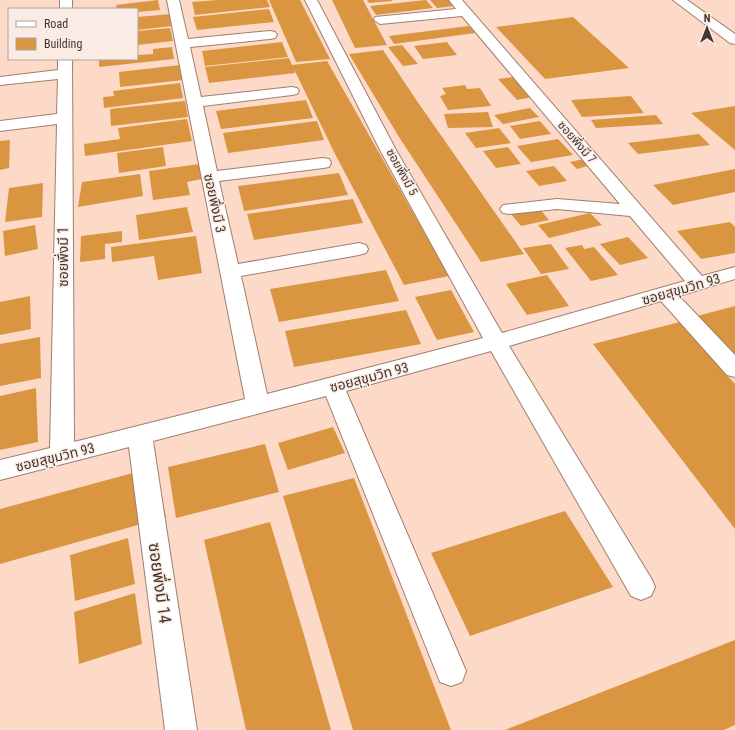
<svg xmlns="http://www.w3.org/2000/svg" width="735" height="730" font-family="'Roboto Condensed','Noto Sans Thai',sans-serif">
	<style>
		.building { fill: #da9541 }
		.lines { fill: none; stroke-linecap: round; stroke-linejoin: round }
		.minor-casing { stroke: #9f7f6f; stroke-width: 2 }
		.minor { fill: #fff; fill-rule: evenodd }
		.labels { text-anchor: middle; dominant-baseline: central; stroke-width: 3; stroke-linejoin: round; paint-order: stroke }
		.far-street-label { font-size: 12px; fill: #443630; stroke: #faece4 }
		.street-label { font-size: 14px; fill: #443630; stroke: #faece4 }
		.near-street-label { font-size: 17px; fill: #443630; stroke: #faece4 }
	</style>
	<rect width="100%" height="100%" fill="#fdd9c8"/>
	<!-- building -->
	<path class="building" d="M158 0 160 10 137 12V9H117L116 5Z
		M217 0H267L270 7 195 15 192 2Z
		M269 0H300L330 59 296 62Z
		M332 0H363L387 45 355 48Z
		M367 0H392V1L369 3Z
		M426 0 433 8 376 15 370 6Z
		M430 0H450L455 6 437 8Z
		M269 9 274 22 197 30 193 17Z
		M171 14 173 26 137 30V17Z
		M573 17 629 68 545 79 496 27Z
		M469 26 475 33 394 44 389 36Z
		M170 28 173 41 137 45V31Z
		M282 42 288 57 205 66 202 51Z
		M447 42 457 55 423 59 414 46Z
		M402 45 418 64 403 66 388 47Z
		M172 47 174 59 99 67V59H137V55L153 54V49Z
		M383 50 417 101 524 254 481 262 399 137 349 54Z
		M289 58 292 65 327 61 449 276 404 285 334 152 294 69 295 73 209 83 205 67Z
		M180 65 183 80 120 87 119 72Z
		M514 77 533 97 517 100 498 79Z
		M180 83 183 98 104 108 103 97 114 96 113 91Z
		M465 85 467 89 480 88 491 106 448 110 440 96 446 94 442 88Z
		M631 96 644 113 582 117 571 100Z
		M306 100 313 118 221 129 216 111Z
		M185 101 188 117 111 126 110 109Z
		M735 106V150L691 113Z
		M530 108 539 117 503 124 494 115Z
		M488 112 493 127 448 128 444 114Z
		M656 115 663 124 596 128 591 120Z
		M187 119 192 141 85 156 84 144 120 139 118 128Z
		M317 121 324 140 228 153 223 133Z
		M540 121 551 134 520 139 510 126Z
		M499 128 511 143 476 148 465 133Z
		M699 134 710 145 638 154 628 143Z
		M558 139 573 155 531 162 517 146Z
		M10 140 9 168 0 170V141Z
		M163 147 166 166 119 173 117 153Z
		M508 147 521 164 496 168 483 151Z
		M584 159 591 165 577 169 570 162Z
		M199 164 202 179 187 182 190 195 153 200 149 171Z
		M554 166 567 181 539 186 526 171Z
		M735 169V192L673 205 653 185Z
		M339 173 348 195 244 211 238 186Z
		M140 174 143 196 78 207 82 182Z
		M43 183 42 217 5 222 9 188Z
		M353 199 363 223 254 240 247 214Z
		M187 207 193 232 139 240 136 215Z
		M539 208 549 220 521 226 511 214Z
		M590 213 602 225 549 238 538 225Z
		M730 222 735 227V253L701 259 677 231Z
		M35 225 38 249 5 256 3 231Z
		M122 231V242L105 244V259L80 262 81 236Z
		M196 236 202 273 158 280 154 256 112 262 111 247Z
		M628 237 648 258 620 265 600 244Z
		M551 244 569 269 541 274 523 248Z
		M582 245 584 249 594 247 618 275 591 281 565 248Z
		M386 270 399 301 279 322 270 289Z
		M547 275 569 306 527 315 506 284Z
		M451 290 474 332 437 340 415 297Z
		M30 296 31 329 0 335V302Z
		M735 306V356L697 316Z
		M406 310 421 344 294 367 285 331Z
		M680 322 735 384V529L593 344Z
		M40 337 41 378 0 386V344Z
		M36 388 38 442 0 450V396Z
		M333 427 345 453 288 470 278 443Z
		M265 444 279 492 176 518 168 467Z
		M155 467 166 517 0 564V509Z
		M354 478 451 730H353L283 496Z
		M565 511 613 587 470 636 431 553Z
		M270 522 304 635 331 730H246L204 540Z
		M128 538 135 584 75 601 70 555Z
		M135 593 142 644 79 664 74 612Z
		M735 640V725L724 730H505Z"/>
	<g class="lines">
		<!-- minor casing -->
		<g class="minor-casing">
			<path id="minor" d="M60 0H72V9H60Z
				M167 0H179L188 39 270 31 275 32 277 35 275 38 270 39 190 47 201 97 292 87 297 88 299 91 297 94 292 95 203 106 217 171 323 158 329 159 331 163 329 167 323 168 219 181 238 264 359 243 366 245 368 249 366 253 359 255 241 276 267 394 483 338 380 150 305 0H317L396 150 502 333 685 281 630 216 557 209 509 214 503 213 500 209 503 205 557 199 620 204 462 16 380 24 374 20 375 17 456 9 449 0H462L702 276 735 267V279L679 296 735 355V377L727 375 661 301 509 346 651 578 655 587 651 596 641 600 631 596 491 351 346 391 466 671 462 682 451 686 440 682 326 396 153 441 197 730H165L129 447 0 480V460L50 448 57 124 0 131V121L57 114 58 79 0 85V77L58 70V59H72L74 442 245 399Z
				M673 0H687L735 34V44L730 43Z"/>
		</g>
		<!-- minor -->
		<use href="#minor" class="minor"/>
	</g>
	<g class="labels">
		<!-- far-street labels -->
		<g class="far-street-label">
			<text transform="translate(577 142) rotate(49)">ซอยพึ่งมี 7</text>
			<text transform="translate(402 172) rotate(61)">ซอยพึ่งมี 5</text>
		</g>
		<!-- street labels -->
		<g class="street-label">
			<text transform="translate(215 203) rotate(78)">ซอยพึ่งมี 3</text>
			<text transform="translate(63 257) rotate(-90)">ซอยพึ่งมี 1</text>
			<text transform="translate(681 289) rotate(-16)">ซอยสุขุมวิท 93</text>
			<text transform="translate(369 377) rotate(-15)">ซอยสุขุมวิท 93</text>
			<text transform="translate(55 457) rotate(-14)">ซอยสุขุมวิท 93</text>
		</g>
		<!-- near-street labels -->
		<g class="near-street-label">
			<text transform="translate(160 583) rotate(82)">ซอยพึ่งมี 14</text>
		</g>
	</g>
	<!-- legend -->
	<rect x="8" y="8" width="130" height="52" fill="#faece4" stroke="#b1a39c"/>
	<rect x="16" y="21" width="20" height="6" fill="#ffffff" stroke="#b1a39c"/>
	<text x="44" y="28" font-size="12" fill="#443630">Road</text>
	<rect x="16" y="38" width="20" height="12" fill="#da9541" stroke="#b1a39c"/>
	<text x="44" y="48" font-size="12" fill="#443630">Building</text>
	<!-- north arrow -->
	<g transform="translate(707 28)" stroke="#faece4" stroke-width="3" paint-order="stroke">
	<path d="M0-3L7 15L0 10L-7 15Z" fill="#443630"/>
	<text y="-6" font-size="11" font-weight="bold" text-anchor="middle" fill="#443630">N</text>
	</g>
</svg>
